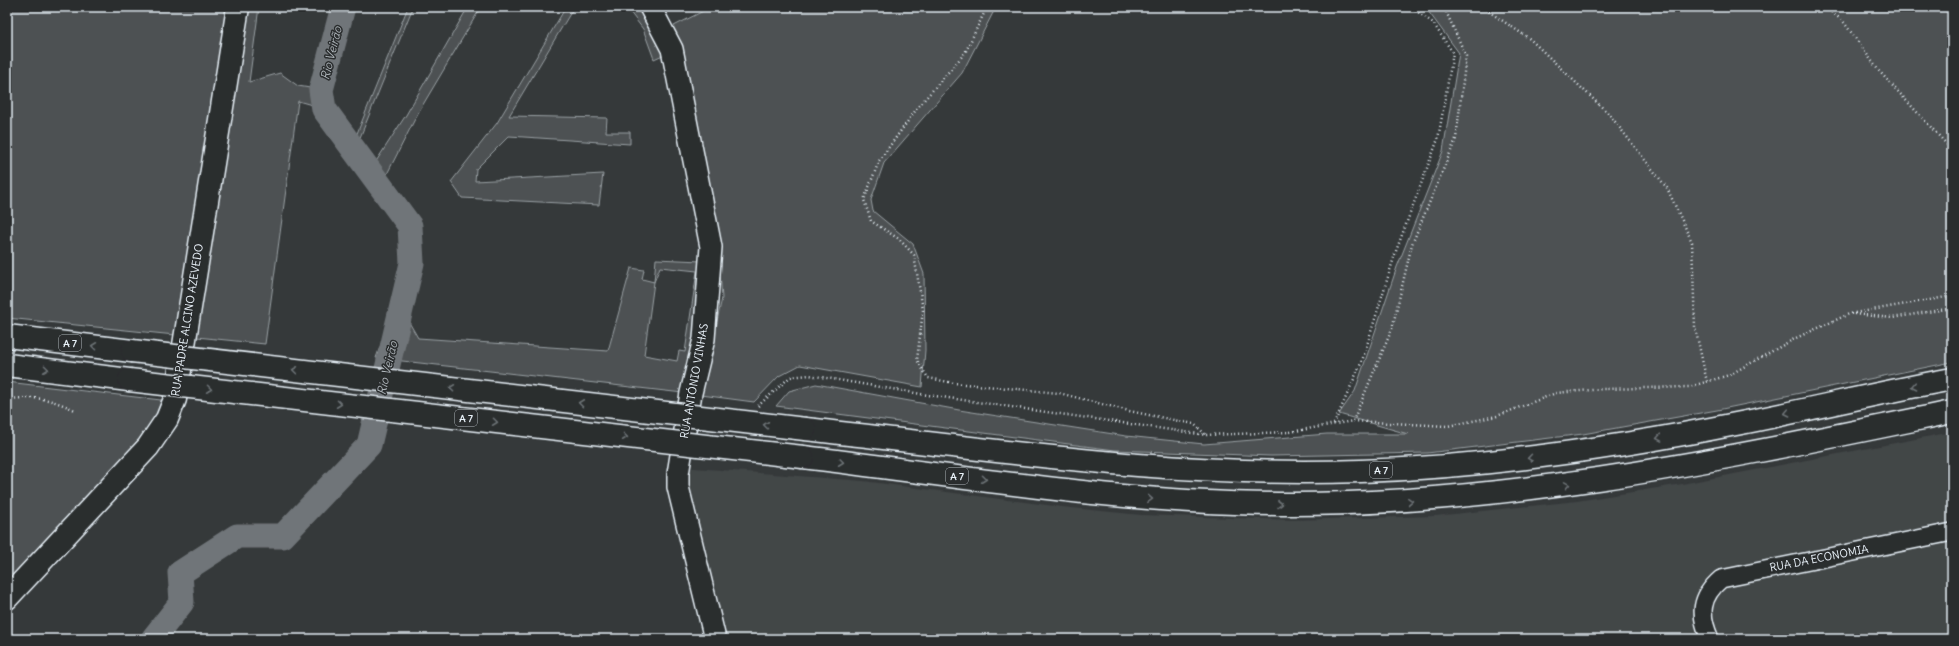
<svg xmlns="http://www.w3.org/2000/svg" width="1959" height="646" font-family="Delius,sans-serif">
	<style>
		.built { fill: #424647 }
		.green { fill: #4d5152; stroke: #9aa1a5; fill-rule: evenodd }
		.lines { fill: none; stroke-linecap: round; stroke-linejoin: round }
		.river { stroke: #707579; stroke-width: 25 }
		.minor-casing { stroke: #e8f1f8; stroke-width: 20 }
		.tertiary-casing { stroke: #e8f1f8; stroke-width: 24 }
		.secondary-casing { stroke: #e8f1f8; stroke-width: 25 }
		.motorway-casing { stroke: #e8f1f8; stroke-width: 25 }
		.path { stroke: #e8f1f8; stroke-width: 2.5; stroke-dasharray: 1 3; stroke-linecap: butt }
		.minor { stroke: #2a2d2e; stroke-width: 17 }
		.tertiary { stroke: #2a2d2e; stroke-width: 21 }
		.secondary { stroke: #2a2d2e; stroke-width: 22 }
		.motorway { stroke: #2a2d2e; stroke-width: 22 }
		.motorway-bridge-casing { stroke: #e8f1f8; stroke-width: 25; stroke-linecap: butt }
		.motorway-bridge { stroke: #2a2d2e; stroke-width: 22 }
		.oneway { stroke: #6c7275 }
		.labels { text-anchor: middle; dominant-baseline: central; stroke-width: 3; stroke-linejoin: round; paint-order: stroke }
		.shield { fill: #2a2d2e; stroke: #afb6bb; stroke-width: 1 }
		.shield-label { font-size: 10px; font-weight: bold; fill: #e8f1f8 }
		.street-label { font-size: 11px; fill: #e8f1f8; stroke: #2a2d2e }
		.water-label { font-size: 12px; font-style: italic; fill: #acb3b8; stroke: #2a2d2e }
	</style>
	<rect width="100%" height="100%" fill="#35393a"/>
	<filter id="ink" filterUnits="userSpaceOnUse"><feTurbulence type="fractalNoise" baseFrequency=".025" numOctaves="2"/><feDisplacementMap in="SourceGraphic" scale="8" xChannelSelector="R" yChannelSelector="G"/><feConvolveMatrix kernelMatrix="1 2 1 2 8 2 1 2 1" color-interpolation-filters="sRGB"/></filter>
	<g filter="url(#ink)">
		<!-- built -->
		<path class="built" d="M1952 432V639H725L681 467 863 481 1062 507 1141 515 1293 520 1435 516 1577 501 1682 484Z"/>
		<!-- green -->
		<path class="green" d="M7 7H228L175 335 7 318Z
			M245 7H259L249 82 280 73 298 86 316 89 338 7H349L326 91 356 136 408 7H413L359 140 375 163 406 115 468 7H481L418 113 385 178 416 224 417 266 406 317 418 338 608 351 631 268 644 270 642 279 654 282 656 259 701 261 692 364 683 393 376 358 390 319 405 268 401 227 312 105 298 101 265 344 197 337 231 85ZM660 267 697 271 685 352 679 351 677 361 644 355 654 282Z
			M566 7H574L509 116 607 118 606 132H630V144L509 136 476 169 475 181 603 174 599 205 462 198 451 182 497 123Z
			M626 7H639L649 22 665 54 654 59 643 29Z
			M711 7H996L962 73 884 163 871 200 873 211 913 244 924 274 925 350 922 387 800 365 779 376 754 402 701 395 722 298 717 235 672 27Z
			M1425 7H1952V362L1717 410 1583 434 1427 453 1271 456 1115 450 776 406 789 391 816 384 959 410 1126 436 1204 444 1327 434H1408L1339 414 1355 391 1397 267 1443 151 1459 53Z
			M7 382 161 400 160 410 149 435 7 587Z"/>
		<g class="lines">
			<!-- river -->
			<path class="river" d="M153 639 182 602 180 573 237 536H283L369 445 412 263 410 226 324 109 321 90 343 7"/>
			<!-- minor casing -->
			<g class="minor-casing">
				<path id="minor" d="M1710 639C1699 614 1700 597 1721 579L1952 532"/>
			</g>
			<!-- tertiary casing -->
			<g class="tertiary-casing">
				<path id="tertiary" d="M650 7 672 49 711 247 704 339 691 393 678 474V487L715 639"/>
			</g>
			<!-- secondary casing -->
			<g class="secondary-casing">
				<path id="secondary" d="M7 598 148 447 167 419 175 399 181 364 238 7"/>
			</g>
			<!-- motorway casing -->
			<g class="motorway-casing">
				<path id="motorway" d="M7 336 132 351
					M7 365 129 380
					M805 429C990 449 1174 478 1361 471 1489 467 1616 448 1741 423 1812 409 1882 392 1952 379
					M803 457C961 476 1118 503 1278 504 1508 506 1728 458 1952 412"/>
			</g>
			<!-- path -->
			<path class="path" d="M987 7 965 53 918 107 879 161 864 200 871 221 899 239 914 255 923 310 917 360 928 378 954 383 1059 393 1129 411 1194 424 1206 435
				M1482 7 1530 39 1609 114 1667 188 1692 242 1695 327 1707 382
				M1825 7 1843 21 1879 71 1952 150
				M1854 314 1892 318 1952 308
				M7 399C38 397 46 397 75 410
				M758 406 790 377 809 375 921 394 1206 435 1290 432 1353 421 1448 426 1497 416 1556 393 1603 389 1689 387 1729 375 1796 338 1849 314 1952 296
				M1353 421 1392 329 1412 244 1456 139 1466 56 1444 7
				M1334 424 1362 361 1396 251 1438 139 1453 53 1433 23 1411 7"/>
			<!-- minor -->
			<use href="#minor" class="minor"/>
			<!-- tertiary -->
			<use href="#tertiary" class="tertiary"/>
			<!-- secondary -->
			<use href="#secondary" class="secondary"/>
			<!-- motorway -->
			<use href="#motorway" class="motorway"/>
			<!-- motorway-bridge casing -->
			<g class="motorway-bridge-casing">
				<path id="motorway-bridge" d="M132 351 805 429
					M129 380 803 457"/>
			</g>
			<!-- motorway-bridge -->
			<use href="#motorway-bridge" class="motorway-bridge"/>
		</g>
		<!-- one-way arrows -->
		<defs><path id="oneway-chevron" d="M-2-3.5L2.5 0L-2 3.5" fill="none" stroke-width="1.6" stroke-linecap="round" stroke-linejoin="round"/></defs>
		<g class="oneway">
			<use href="#oneway-chevron" transform="translate(94 346) rotate(-173)"/>
			<use href="#oneway-chevron" transform="translate(46 369) rotate(7)"/>
			<use href="#oneway-chevron" transform="translate(295 370) rotate(-173)"/>
			<use href="#oneway-chevron" transform="translate(1914 386) rotate(168)"/>
			<use href="#oneway-chevron" transform="translate(452 388) rotate(-173)"/>
			<use href="#oneway-chevron" transform="translate(209 389) rotate(7)"/>
			<use href="#oneway-chevron" transform="translate(581 403) rotate(-173)"/>
			<use href="#oneway-chevron" transform="translate(339 404) rotate(7)"/>
			<use href="#oneway-chevron" transform="translate(1787 413) rotate(168)"/>
			<use href="#oneway-chevron" transform="translate(495 422) rotate(7)"/>
			<use href="#oneway-chevron" transform="translate(766 425) rotate(-173)"/>
			<use href="#oneway-chevron" transform="translate(625 437) rotate(7)"/>
			<use href="#oneway-chevron" transform="translate(1659 438) rotate(170)"/>
			<use href="#oneway-chevron" transform="translate(1530 458) rotate(172)"/>
			<use href="#oneway-chevron" transform="translate(841 462) rotate(7)"/>
			<use href="#oneway-chevron" transform="translate(984 479) rotate(7)"/>
			<use href="#oneway-chevron" transform="translate(1567 485) rotate(-9)"/>
			<use href="#oneway-chevron" transform="translate(1150 499) rotate(4)"/>
			<use href="#oneway-chevron" transform="translate(1410 501) rotate(-3)"/>
			<use href="#oneway-chevron" transform="translate(1280 504)"/>
		</g>
	</g>
	<g class="labels">
		<!-- shield labels -->
		<g class="shield">
			<rect x="59" y="335" width="22" height="16" rx="3"/>
			<rect x="455" y="410" width="22" height="16" rx="3"/>
			<rect x="1370" y="462" width="22" height="16" rx="3"/>
			<rect x="946" y="468" width="22" height="16" rx="3"/>
		</g>
		<g class="shield-label">
			<text x="70" y="343">A 7</text>
			<text x="466" y="418">A 7</text>
			<text x="1381" y="470">A 7</text>
			<text x="957" y="476">A 7</text>
		</g>
		<!-- street labels -->
		<g class="street-label">
			<text transform="translate(187 320) rotate(-81)">RUA PADRE ALCINO AZEVEDO</text>
			<text transform="translate(694 381) rotate(-80)">RUA ANTÓNIO VINHAS</text>
			<text transform="translate(1819 558) rotate(-11)">RUA DA ECONOMIA</text>
		</g>
		<!-- water labels -->
		<g class="water-label">
			<text transform="translate(331 53) rotate(-76)">Rio Veirão</text>
			<text transform="translate(387 368) rotate(-77)">Rio Veirão</text>
		</g>
	</g>
	<!-- margin -->
	<rect width="1959" height="646" fill="none" stroke="#2a2d2e" stroke-width="24"/>
	<rect x="12" y="12" width="1935" height="622" fill="none" stroke="#e8f1f8" stroke-width="1.5" filter="url(#ink)"/>
</svg>
